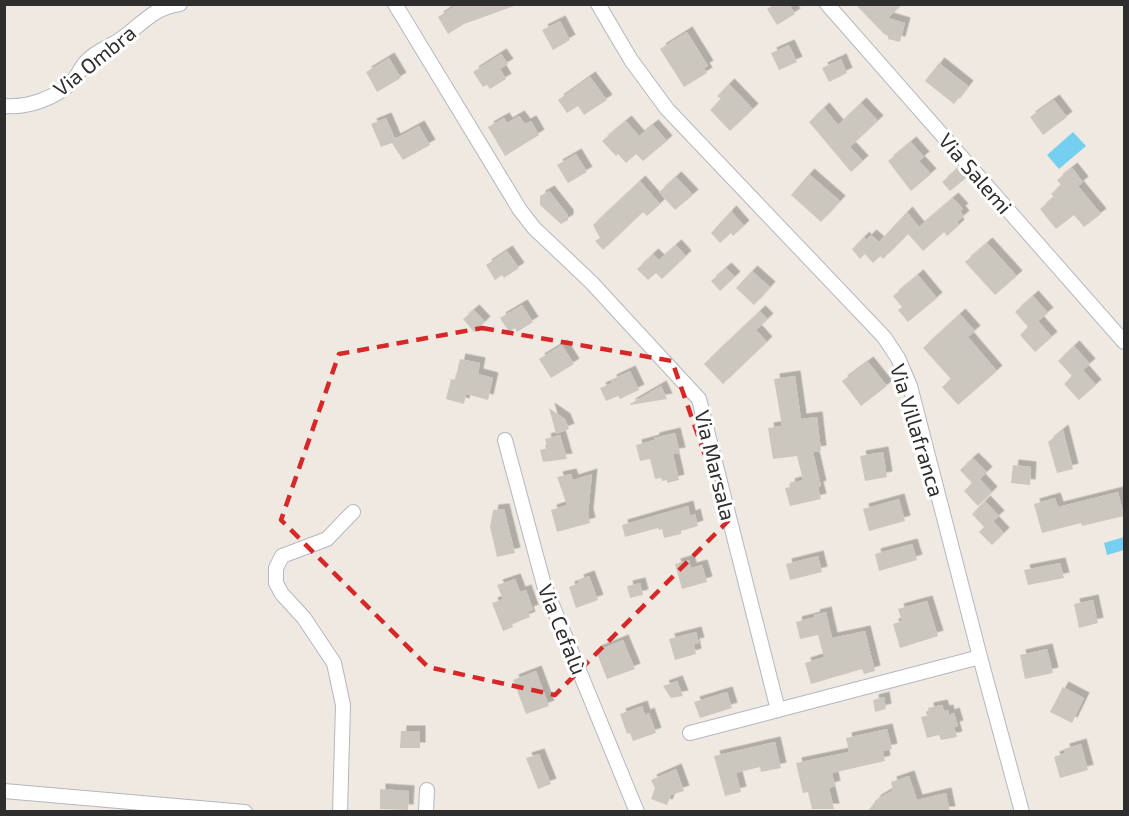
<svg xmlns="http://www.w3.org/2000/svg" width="1129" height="816" font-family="'Exo 2',sans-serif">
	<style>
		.water { fill: #75cff0 }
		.building { fill: #cbc7bf; filter: url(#shadow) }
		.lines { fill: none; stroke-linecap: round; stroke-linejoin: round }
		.minor-casing { stroke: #b4b7c1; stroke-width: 16 }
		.minor { stroke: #fff; stroke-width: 14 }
		.marked { fill: none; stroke: #d62828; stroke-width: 4.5; stroke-dasharray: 12 8; stroke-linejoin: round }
		.labels { text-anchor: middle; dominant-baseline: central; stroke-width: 6; stroke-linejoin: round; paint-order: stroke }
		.street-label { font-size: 21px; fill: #2e2e2e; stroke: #fff }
	</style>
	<defs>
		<filter id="shadow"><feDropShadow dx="5.5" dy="-5.5" stdDeviation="0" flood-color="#0004"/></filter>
	</defs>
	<rect width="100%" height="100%" fill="#efe9e1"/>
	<!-- water -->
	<path class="water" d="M1073 132 1086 146 1059 169 1047 155Z
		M1124 537V550L1107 555 1104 543Z"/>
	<!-- building -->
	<path class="building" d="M458 4H514V6L464 24 448 34 438 17Z
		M775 4H789L795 14 777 25 767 9Z
		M855 4H902L888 18 905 23 900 42 888 39V36L884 34Z
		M560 21 570 40 553 50 542 30Z
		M687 32 708 66 704 68 707 73 684 87 660 49Z
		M789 45 797 62 779 70 771 53Z
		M501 54 508 64 500 69 506 79 490 89 487 85 483 87 473 72Z
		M389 58 401 78 377 92 366 72Z
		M841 59 847 73 829 82 822 68Z
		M939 63 968 86 954 104 925 81Z
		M590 77 607 100 584 115 578 106 567 113 558 100Z
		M729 84 753 109 730 131 710 110 721 99 717 96Z
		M1054 100 1067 117 1043 135 1030 117Z
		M861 103 878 121 850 147 863 161 851 172 809 122 824 108 838 125Z
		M519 116 525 124 531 121 539 135 505 156 488 127 504 118 507 123Z
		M386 118 395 139 419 126 430 145 403 160 392 143 381 147 371 124Z
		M626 121 639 136 653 125 667 141 643 161 636 154 626 163 618 154 616 156 602 141Z
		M911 142 924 157 919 161 931 174 911 191 888 161Z
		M576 154 587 172 568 183 557 165Z
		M1072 168 1083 182 1078 186 1101 214 1084 227 1074 215 1056 229 1040 209 1054 197 1051 194 1061 185 1057 180Z
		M957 169 965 179 950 191 942 182Z
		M809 174 840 201 821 222 791 195Z
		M676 177 693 195 675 210 659 192Z
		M640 181 660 204 647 216 643 212 603 250 595 241 600 238 593 225Z
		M549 191 568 215V220L561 224 540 205V196Z
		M953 198 963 209 960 211 964 216 957 222 959 225 947 236 944 232 923 251 908 234 883 259 880 256 873 263 865 254 860 259 852 249 864 237 866 240 871 235 879 242 907 212 919 227Z
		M731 211 744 226 733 236 731 233 720 243 711 233Z
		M987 243 1017 276 995 295 965 262Z
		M676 245 686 256 662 279 656 273 648 280 637 269 653 254 659 260Z
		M507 251 519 268 504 278 502 275 495 280 486 265Z
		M726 268 735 277 720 291 711 281Z
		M752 271 770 287 754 305 736 288Z
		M918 275 937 298 908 322 898 310 902 307 893 296Z
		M1033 296 1048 313 1038 321 1052 337 1035 352 1020 335 1028 327 1015 312Z
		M522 305 533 322 517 332 515 328 509 332 500 318Z
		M474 310 485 322 474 332 463 319Z
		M760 311 768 319 756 330 767 342 723 384 704 364Z
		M960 314 975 331 968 337 997 371 958 405 942 387 951 379 923 348Z
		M562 345 574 364 551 378 539 359Z
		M1074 346 1090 364 1083 370 1096 385 1079 400 1064 384 1072 376 1058 361Z
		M460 359 480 363 478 374 493 378 488 400 466 394 464 404 446 399 451 379 455 380Z
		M868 362 887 386 861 406 842 381Z
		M630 371 639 390 620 399 618 396 606 401 600 388 612 383 611 380Z
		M795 376 801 419 817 417 821 451 813 452 821 486 818 487 821 499 790 506 785 488 790 487 789 484 803 480 797 456 773 459 768 428 782 426 774 379Z
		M661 386 667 399 630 405V404Z
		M549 408 565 419 569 429 556 434Z
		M1063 430 1073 469 1057 473 1048 442Z
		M675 433 680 453 673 454 679 480 667 483V480L662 481 661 478 655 479 650 459 640 461 636 445 654 440V438Z
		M560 435 567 459 543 462 540 450 548 448 545 439Z
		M883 452 887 477 865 481 860 456Z
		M973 458 987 472 980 479 992 492 978 506 964 491 972 483 960 470Z
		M1013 465 1031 467 1030 485 1011 483Z
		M571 474 573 480 592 474 588 514 590 523 557 532 551 510 567 505 557 477Z
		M1118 492 1124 516 1082 526 1081 523 1042 533 1034 504 1055 498 1058 507Z
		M899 499 905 521 869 531 863 509Z
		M985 501 999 516 993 521 1004 533 992 545 979 532 984 527 972 514Z
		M688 506 690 516 695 514 698 526 681 531V534L664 538 662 529 659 530 658 528 625 537 622 525Z
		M504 509 515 553 497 557 490 527 493 510Z
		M912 544 917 560 879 571 875 554Z
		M818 556 822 572 790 580 786 564Z
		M689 560 691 568 702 565 707 582 682 589 675 564Z
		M1060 563 1064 578 1028 585 1024 570Z
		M589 576 598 600 576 608 569 587 579 583 578 580Z
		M515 579 520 592 526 590 533 610 528 612 530 617 512 624 513 627 503 631 492 603 503 599 497 585Z
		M640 583 643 595 630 598 627 586Z
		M1093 600 1098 623 1079 628 1074 604Z
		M927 601 938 636 900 648 893 624 902 621 898 609Z
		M826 612 832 638 865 631 875 671 864 674 862 669 811 684 805 663 824 657 818 635 800 639 796 622 815 617 814 615Z
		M696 632 699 643 694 644 696 654 675 660 669 639Z
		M623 640 635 669 607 679 596 651Z
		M1047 649 1053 673 1025 679 1020 655Z
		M536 671 549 706 526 714 513 680Z
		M677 681 683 696 671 698 663 686Z
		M1063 687 1084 698 1072 723 1050 712Z
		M727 692 732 708 700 718 694 702Z
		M884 697 886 709 875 712 873 700Z
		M942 705 944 711 948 710 949 715 954 713 958 726 954 727 957 737 941 740 939 735 927 738 921 717 929 715 928 708Z
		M642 706 645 715 649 713 656 733 633 741 630 733 627 734 620 714Z
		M887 729 892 749 883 751 885 761 832 773 835 786 829 788 834 809H812L808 792 803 793 796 763 849 752 846 738Z
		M401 731H420V748H400Z
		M775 742 781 768 761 772 760 767 736 773 741 792 725 796 714 756Z
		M1081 744 1088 770 1060 778 1054 757 1065 753 1064 749Z
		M539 754 551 784 538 789 526 758Z
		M676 769 684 791 671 795 667 805 651 799 655 788 651 780Z
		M909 776 917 800 946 793 950 812H884L869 810 876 800 893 790 891 782Z
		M380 789 409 791 408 810 380 809Z"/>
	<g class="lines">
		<!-- minor casing -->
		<g class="minor-casing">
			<path id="minor" d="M395 4 520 210 534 228 591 282 699 399 778 710 980 657
				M598 4 631 60 667 109 884 337 898 358 910 386 980 657 1022 812
				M827 4 1124 342
				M4 106C28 108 56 98 73 81 78 75 81 67 86 62 95 51 110 47 121 39 141 25 154 7 180 4
				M505 440 544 585 637 812
				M690 733 778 710
				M4 791 245 812
				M340 812 343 705 334 663 304 618 282 594 276 583V568L282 556 327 539 353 512
				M426 812 427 790"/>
		</g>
		<!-- minor -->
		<use href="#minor" class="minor"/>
	</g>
	<!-- marked area -->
	<path class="marked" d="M482 328 672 361 728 521 555 695 428 667 281 520 339 354Z"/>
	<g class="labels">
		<!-- street labels -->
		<g class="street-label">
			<text transform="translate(94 60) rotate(-39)">Via Ombra</text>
			<text transform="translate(976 173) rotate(49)">Via Salemi</text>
			<text transform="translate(918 430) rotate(73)">Via Villafranca</text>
			<text transform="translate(716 465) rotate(76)">Via Marsala</text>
			<text transform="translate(563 629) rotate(68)">Via Cefalù</text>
		</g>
	</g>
	<!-- border -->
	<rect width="1129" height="816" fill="none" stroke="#2e2e2e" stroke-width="12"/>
</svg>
